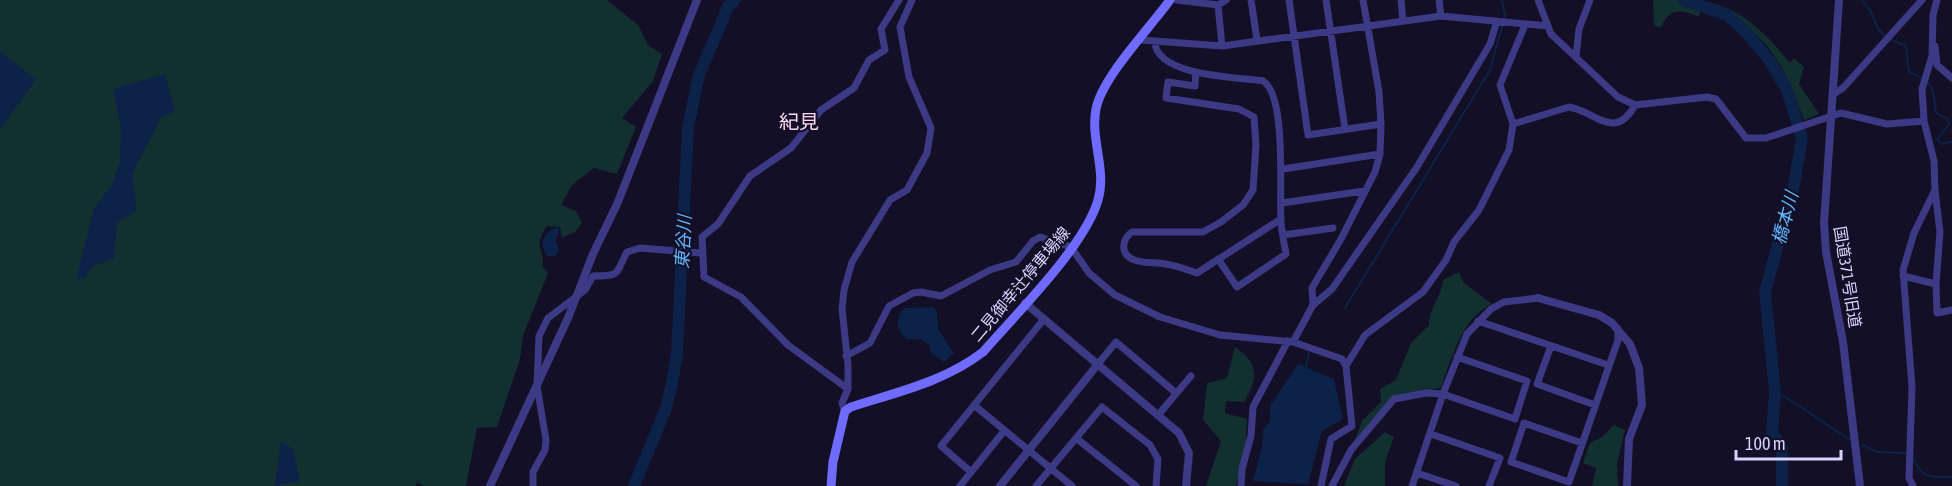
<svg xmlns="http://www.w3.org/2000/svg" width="1952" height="486" font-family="'Asap Condensed','Noto Sans JP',sans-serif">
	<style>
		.green { fill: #12302f }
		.water { fill: #0c2248 }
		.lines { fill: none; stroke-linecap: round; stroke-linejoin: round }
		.stream { stroke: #0c2248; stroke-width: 2 }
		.river { stroke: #0c2248; stroke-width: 12 }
		.minor { stroke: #3d3a85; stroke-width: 7 }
		.tertiary { stroke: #3d3a85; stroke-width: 8 }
		.secondary { stroke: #6f6bff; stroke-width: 9 }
		.labels { text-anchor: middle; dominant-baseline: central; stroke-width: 4.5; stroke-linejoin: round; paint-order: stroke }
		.street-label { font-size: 16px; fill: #d9d4ff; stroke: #130f26 }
		.water-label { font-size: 18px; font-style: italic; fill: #62b6ff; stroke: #130f26 }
		.quarter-label { font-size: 20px; fill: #ffd6f0; stroke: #130f26 }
	</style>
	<rect width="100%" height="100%" fill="#130f26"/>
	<!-- green -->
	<path class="green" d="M0 0H607L638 25 648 45 662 54 653 81 622 118 636 127 617 174 594 168 572 185 561 205 576 211 582 223 576 231 562 238 560 227 547 226C531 250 546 247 542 266L548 273 523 336 520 359 497 427 477 428 466 486H424L417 482 416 486H0Z
		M1653 0C1668 0 1685 0 1700 0 1739 6 1766 33 1790 63L1794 58 1804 67 1799 84 1819 114 1804 120C1781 58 1768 31 1704 4L1698 17C1690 12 1676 8 1668 16 1664 20 1664 24 1659 28L1654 25Z
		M1459 272 1463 282 1492 304C1462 317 1451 360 1441 388L1393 396 1355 440 1362 421 1381 402 1380 389 1396 380 1411 343 1429 325C1429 308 1442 296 1443 280Z
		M1235 347C1260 364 1258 379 1244 402L1226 401 1225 413 1247 419 1246 442 1236 486H1206L1221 441 1203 420 1207 383 1227 378Z
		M1614 425 1625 430 1617 464 1618 486H1592L1596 468 1583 463 1590 443 1602 437Z
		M1385 432 1394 437 1385 462V486H1344L1355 459Z"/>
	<!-- water -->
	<path class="water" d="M0 52 36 79 0 130Z
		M165 74 175 111 161 117 132 174 137 210 117 223 114 258 92 267 85 278 76 280 94 208 112 185 120 162 121 127 113 89Z
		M560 226 556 241 559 251 555 256H547C537 242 545 231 560 226Z
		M934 307 937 312 938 329 954 353 944 362 930 352V346L921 339H907C896 332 895 318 904 308Z
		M1298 364 1334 379 1343 419 1322 431 1308 484 1253 481 1262 446 1263 430 1270 421V406Z
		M281 442 293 449 300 481 275 486Z"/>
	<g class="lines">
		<!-- stream -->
		<path class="stream" d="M1861 0C1873 11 1871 15 1878 28 1884 38 1897 42 1906 46L1909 72C1934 82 1933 87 1936 113L1948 119 1949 124 1937 139 1941 144 1952 142
			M1345 308 1490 70 1505 15 1502 0
			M1305 370 1309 353
			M1775 392C1802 404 1823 425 1850 439
			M1863 445 1876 452 1908 453
			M1912 456C1923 480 1928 477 1952 477"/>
		<!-- river -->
		<path class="river" d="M1684 0 1727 15 1745 31 1770 61 1787 90 1802 138 1794 185 1765 292 1775 392 1772 433 1782 447V486
			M634 486 666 408 672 383 677 354 688 127 699 75 728 7 735 0"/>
		<!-- minor -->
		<path class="minor" d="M1177 0 1218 5 1226 0
			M1251 0 1257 40
			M1289 0 1308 135 1381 124 1379 92 1363 0
			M1326 0 1345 129
			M1401 0 1403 21
			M1439 0 1441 16
			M1538 0 1551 34 1618 97 1635 105 1707 97 1716 99 1746 138H1766L1841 113 1887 124 1924 121
			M1218 5 1222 46
			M1141 40 1222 46 1441 16 1548 26
			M1155 43C1158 76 1236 77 1263 81 1287 95 1279 194 1281 222 1282 233 1284 243 1286 254L1237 287 1218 259
			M1935 46 1937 65 1952 78
			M1576 57 1579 29 1590 0
			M1196 72 1195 86 1168 82 1166 98 1239 109 1254 117 1256 145 1253 190 1243 205 1221 222 1203 232H1132C1122 239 1120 253 1132 259 1141 264 1155 262 1165 264 1176 265 1187 270 1197 273L1281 219
			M1832 95 1843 88 1922 0
			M1513 124 1569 107C1595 111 1615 142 1635 105
			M1283 169 1380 154
			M1935 190 1940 232 1936 284
			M1282 203 1364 191
			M1283 235 1333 228
			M1903 276 1936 284 1937 313 1952 310
			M1313 305 1312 288 1341 239 1375 172 1380 154 1381 124
			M1478 321 1608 365
			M1293 342 1313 305 1332 289 1417 167 1490 44 1497 21
			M1551 346 1537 384 1595 405
			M846 356 870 343 889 306 913 293 921 292 941 296 990 270 1016 262 1033 241 1040 237 1071 247 1089 273 1115 295 1160 317 1220 335 1293 342 1342 359 1346 366 1352 426 1331 439 1321 486
			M1098 364 1116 342 1176 393
			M1346 366 1365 335 1423 292 1446 260 1454 242 1479 210 1509 150 1513 124 1500 85 1525 25
			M848 389 788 345 741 297 704 277 702 237 718 224 750 176 791 148 821 110 854 88 869 60 885 50 881 29 899 0
			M974 405 1072 486
			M845 411 842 403 848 389V365L842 309 844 290 852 262 890 200 907 190 927 153 931 128 909 77 900 27 912 0
			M1159 414 1191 376
			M1431 434 1500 458 1489 486
			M1076 438 1136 486
			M1582 443 1524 423 1511 462 1569 482 1618 340V329
			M971 472 941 446 1044 319
			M1417 473 1456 486
			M533 486V472L545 450 546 440 537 386 539 336 548 318 585 290 593 276C622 276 615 274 627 252L640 248 701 253
			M960 486 1004 431
			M1036 486 1102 407 1150 445 1158 459 1156 486
			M1241 486 1242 469 1251 436 1253 407 1288 341
			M1332 486 1351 450 1394 399 1426 393 1443 394 1515 419 1527 381 1457 357
			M1412 486 1443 394 1467 334 1491 309 1504 302 1538 298
			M1913 486 1909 478 1912 387 1903 270 1914 233 1935 190 1934 161 1924 121 1922 89 1932 56 1933 15 1937 0"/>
		<!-- tertiary -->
		<path class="tertiary" d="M1839 0 1824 223 1826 252 1843 342 1860 486
			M1538 298 1599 315 1612 323 1630 344 1639 368 1642 405 1629 439 1627 486
			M1025 303 1179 433 1189 453 1186 486
			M490 486 568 318 593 254 618 202 697 0
			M1000 486 1098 364"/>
		<!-- secondary -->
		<path class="secondary" d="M831 486 833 462 845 411 851 407C897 392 944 382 983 352 1016 314 1085 246 1098 200 1107 170 1090 139 1096 109 1102 77 1150 28 1170 0"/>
	</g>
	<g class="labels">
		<!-- street labels -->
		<g class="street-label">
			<text transform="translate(1848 277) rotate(81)">国道371号旧道</text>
			<text transform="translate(1020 284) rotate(-50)">二見御幸辻停車場線</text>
		</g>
		<!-- water labels -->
		<g class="water-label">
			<text transform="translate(1785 218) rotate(-75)">橋本川</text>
			<text transform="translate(683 242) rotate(-87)">東谷川</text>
		</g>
		<!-- quarter labels -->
		<g class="quarter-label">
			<text x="799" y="121">紀見</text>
		</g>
	</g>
	<!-- scale -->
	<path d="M1736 450v9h105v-9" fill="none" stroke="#d9d4ff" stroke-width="3"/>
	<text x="1745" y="450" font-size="18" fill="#d9d4ff" stroke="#130f26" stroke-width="4.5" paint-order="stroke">100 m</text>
</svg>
